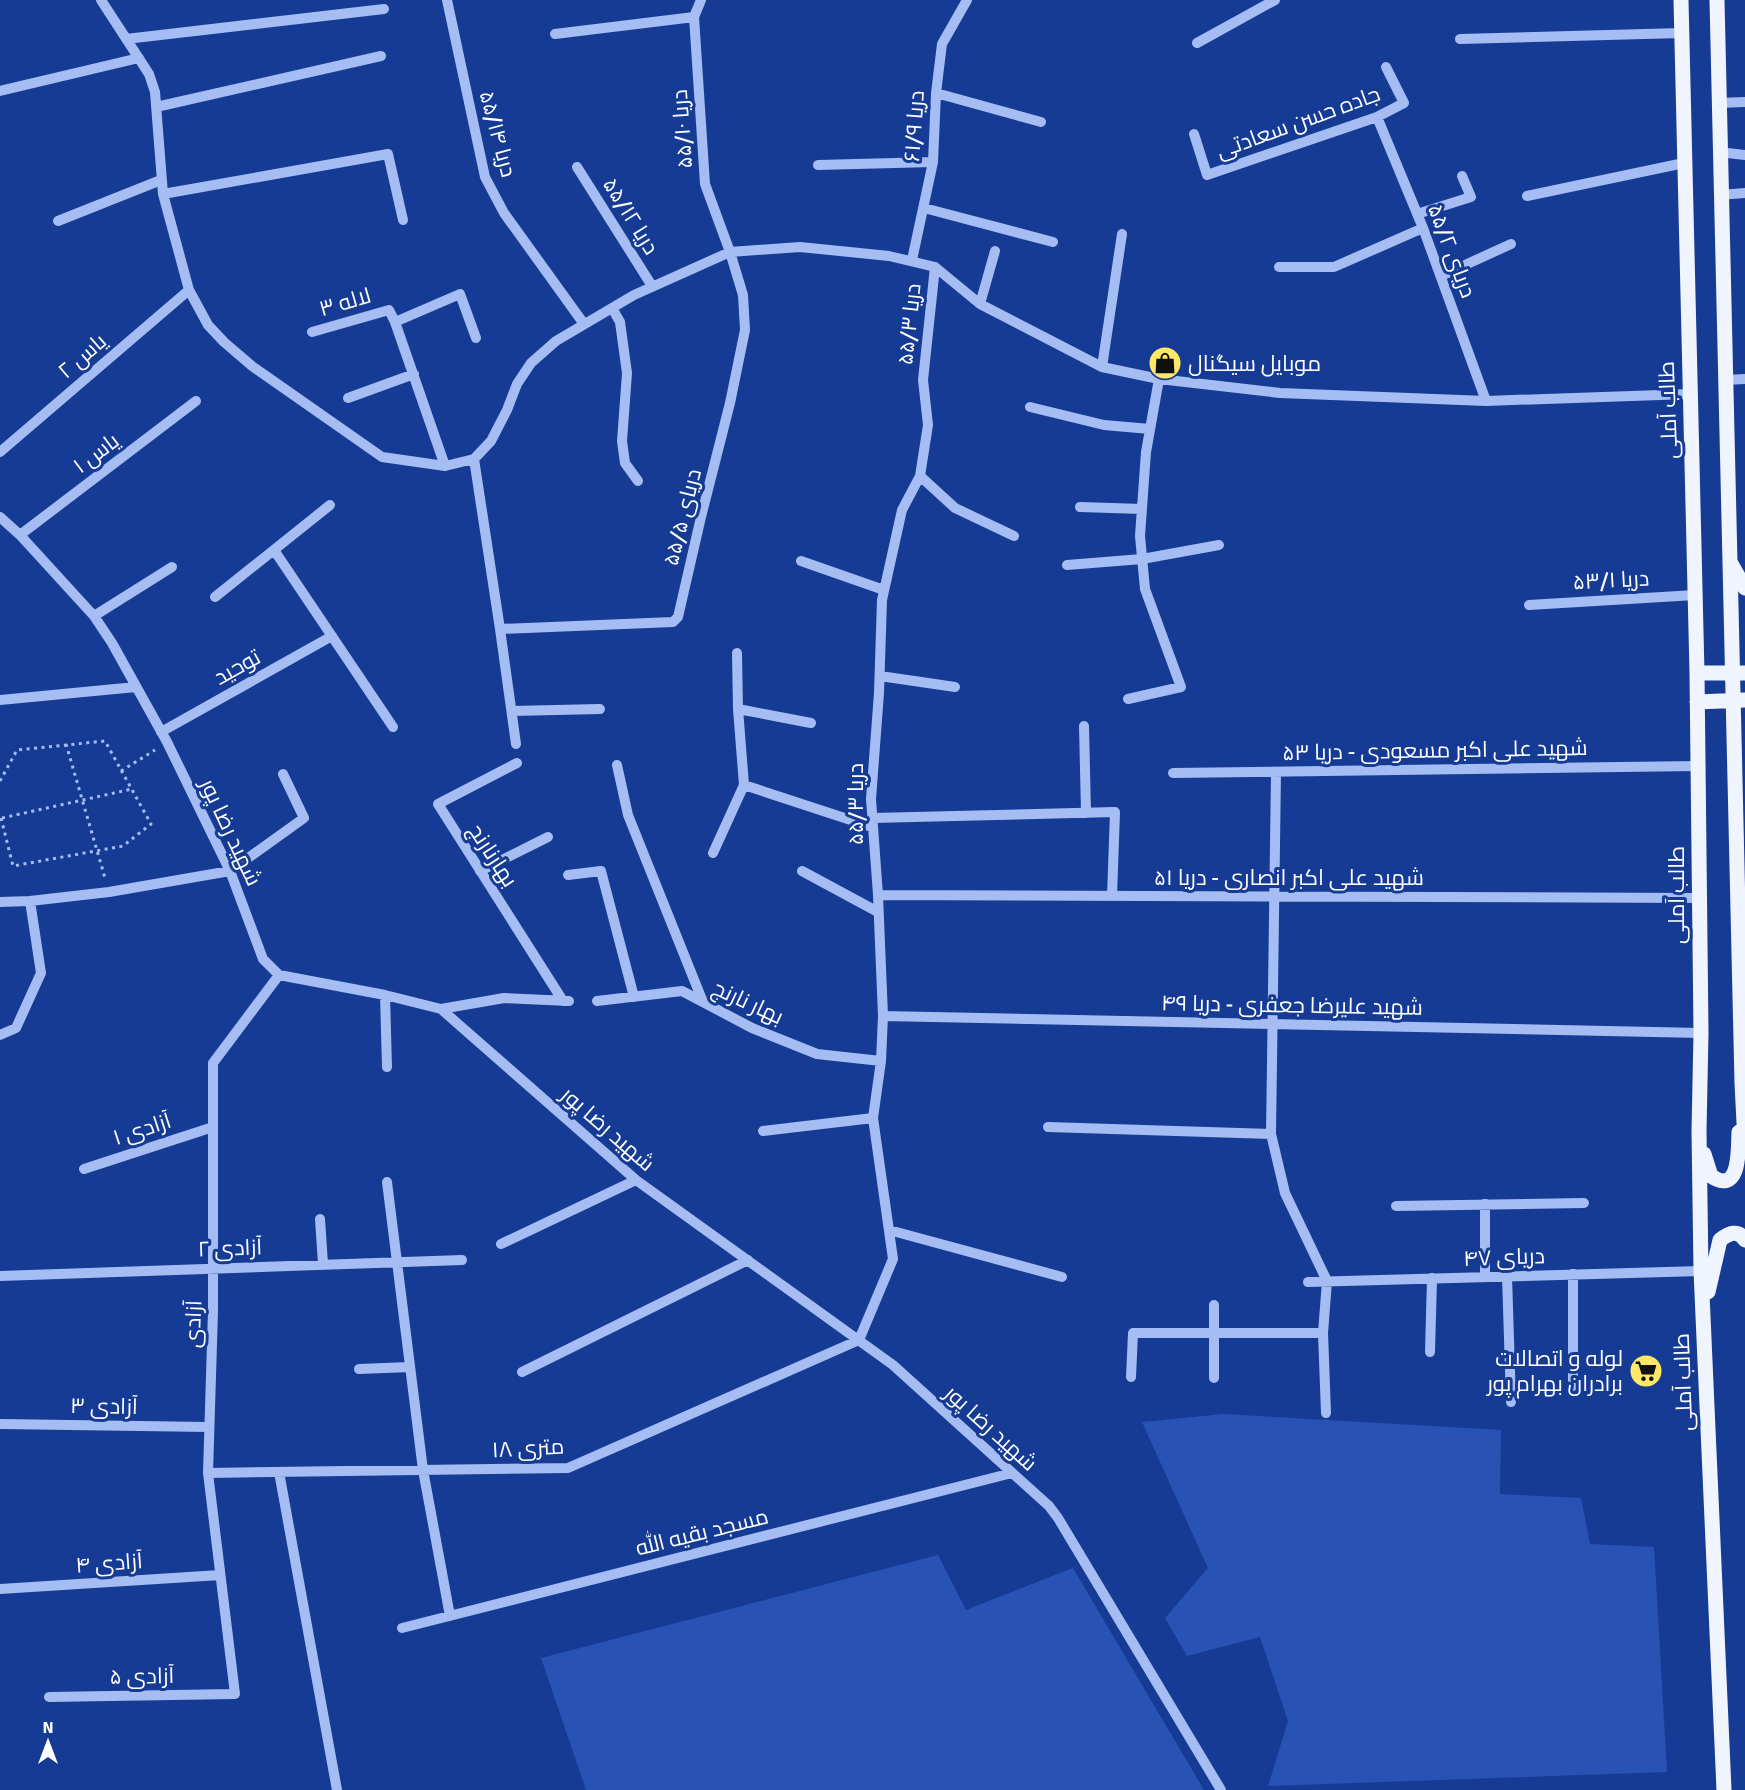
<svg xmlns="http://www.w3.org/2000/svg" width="1745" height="1790" font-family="Signika,Cairo,sans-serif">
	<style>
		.green { fill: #2853b4 }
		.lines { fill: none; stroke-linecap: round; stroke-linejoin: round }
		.path { stroke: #a5bdf2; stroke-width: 3; stroke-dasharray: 3 4.5; stroke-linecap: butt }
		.minor { stroke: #a5bdf2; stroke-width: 10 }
		.major { stroke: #f0f4ff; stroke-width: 15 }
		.labels { text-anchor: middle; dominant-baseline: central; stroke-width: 6; stroke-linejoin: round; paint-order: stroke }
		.street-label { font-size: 22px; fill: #fff; stroke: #153b95 }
		.poi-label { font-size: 22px; fill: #fff; stroke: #153b95; text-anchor: start }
	</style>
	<rect width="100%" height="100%" fill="#153b95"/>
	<!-- green -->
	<path class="green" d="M1223 1414 1501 1430 1500 1494 1581 1498 1590 1544 1654 1547 1667 1772 1268 1786 1288 1721 1260 1637 1187 1656 1165 1618 1208 1568 1142 1422Z
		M938 1555 966 1610 1073 1568 1204 1790H586L541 1658Z"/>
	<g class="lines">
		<!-- path -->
		<path class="path" d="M66 744 105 878
			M121 771 155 750
			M0 781 17 750 105 741 151 824 123 846 13 866 0 814
			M2 818 132 789"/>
		<!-- minor -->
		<path class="minor" d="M101 0 149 74 155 92 163 194 189 290 208 325 224 342 252 366 382 457 445 466 474 459 491 441 507 410 517 384 531 363 556 341 634 295 730 252 800 247 889 256 935 267 980 304 1102 367 1159 379 1280 393 1486 401 1689 394
			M447 0 485 177 504 213 584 324
			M555 34 694 17
			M126 39 384 9
			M1460 39 1682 33
			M1197 43 1275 0
			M0 91 139 58
			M936 93 1041 122
			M1718 103 1745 102
			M156 107 381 56
			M1377 117 1423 228 1486 401
			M1194 134 1207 175 1377 117 1404 103 1386 67
			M1719 152 1745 155
			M818 165 933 162
			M577 167 652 286
			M163 194 388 154 403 220
			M1720 195 1745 193
			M1527 196 1684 163
			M924 208 1053 242
			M1417 214 1471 197 1462 176
			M58 221 161 180
			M912 260 933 162 936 93 942 44 967 0
			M1279 267H1334L1423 228
			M1441 276 1511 244
			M980 304 995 251
			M612 308 620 322 627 373 622 441 625 463 638 481
			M395 322 445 466
			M312 332 389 310 395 322 460 294 476 338
			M1102 367 1122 234
			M1725 380 1745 379
			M348 398 414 374
			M1030 407 1104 425 1150 429
			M0 452 189 290
			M474 459 500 629 516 744
			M920 476 955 508 1014 536
			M1080 507 1142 509
			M0 517 20 535 94 616 112 643 167 742 230 871 263 959 279 975 385 995 441 1009 636 1180 893 1365 1049 1506 1058 1518 1221 1790
			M20 535 196 401
			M274 550 393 727
			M801 561 884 590
			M1067 565 1142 559 1219 545
			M215 597 330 505
			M1529 605 1695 595
			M94 616 172 567
			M500 629 673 622 678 617 701 517 730 403 745 330 743 295 730 252 705 184 694 17 701 0
			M880 676 955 687
			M1128 699 1181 687 1145 589 1140 536 1146 452 1159 379
			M0 700 136 687
			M738 709 811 723
			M512 711 600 709
			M1084 726 1086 813
			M161 732 332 636
			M517 763 438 804 563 1001
			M617 765 628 815 703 1002
			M1173 773 1698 766
			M744 785 872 827
			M872 818 1115 812 1112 896
			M713 853 744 785 738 709 737 653
			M480 871 548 837
			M802 871 878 912
			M568 875 601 871 634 997
			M878 895 1699 898
			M0 902 30 901
			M385 995 387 1067
			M597 1001 682 991 752 1028 817 1054 881 1061
			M441 1009 504 998 569 1001
			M883 1016 1701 1033
			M0 1035 16 1028 41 973 30 901 109 892 230 871 304 818 283 774
			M1048 1127 1271 1134
			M763 1131 873 1118
			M84 1169 213 1127
			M387 1182 423 1470 450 1616
			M1396 1206 1584 1203
			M320 1219 323 1264
			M889 1230 1062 1277
			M501 1244 636 1180
			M1573 1274V1386
			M0 1276 462 1260
			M1507 1276 1511 1402
			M1485 1277V1204
			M1308 1282 1701 1271
			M1214 1305V1378
			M1323 1333 1326 1413
			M1430 1352 1432 1278
			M359 1369 410 1367
			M522 1372 748 1260
			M1131 1377 1133 1333H1323L1327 1281 1285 1193 1271 1134 1276 772
			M0 1424 209 1427
			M279 1472 337 1790
			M208 1473 568 1468 859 1340 893 1259 873 1118 881 1061 883 1016 878 895 871 799 879 693 882 600 902 510 920 476 928 425 923 380 935 267
			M0 1589 220 1575
			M402 1628 1012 1473
			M49 1697 235 1694 208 1473 213 1311V1063L279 975"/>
		<!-- major -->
		<path class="major" d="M1681 0 1697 673 1701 1033 1699 1131 1701 1271 1724 1790
			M1717 0 1742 1083 1745 1142
			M1730 562 1745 588
			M1697 673H1745
			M1697 702 1745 700
			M1704 1154 1711 1176C1741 1196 1738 1149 1739 1132
			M1708 1292 1720 1240C1729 1233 1738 1229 1745 1240"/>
	</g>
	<!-- icons -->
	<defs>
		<g id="shop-disc" transform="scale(1.725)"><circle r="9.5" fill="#ffe866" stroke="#153b95"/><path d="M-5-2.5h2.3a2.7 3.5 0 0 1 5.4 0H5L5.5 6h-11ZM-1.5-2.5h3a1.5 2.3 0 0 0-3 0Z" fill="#111"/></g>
		<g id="supermarket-disc" transform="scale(1.725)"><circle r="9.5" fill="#ffe866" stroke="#153b95"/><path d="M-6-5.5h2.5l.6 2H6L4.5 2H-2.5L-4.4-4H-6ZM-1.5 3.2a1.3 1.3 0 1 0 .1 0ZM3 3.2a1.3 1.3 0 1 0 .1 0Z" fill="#111"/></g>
	</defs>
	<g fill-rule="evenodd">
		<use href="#shop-disc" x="1165" y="363"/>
		<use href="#supermarket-disc" x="1646" y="1371"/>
	</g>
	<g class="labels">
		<!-- street labels -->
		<g class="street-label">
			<text transform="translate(1298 122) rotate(-20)">جاده حسن سعادتی</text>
			<text transform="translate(914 126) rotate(-86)">دریا ۶۱/۹</text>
			<text transform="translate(682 129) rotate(-94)">دریا ۵۵/۱۰</text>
			<text transform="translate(498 134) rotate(75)">دریا ۵۵/۱۴</text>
			<text transform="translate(631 216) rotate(58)">دریا ۵۵/۱۲</text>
			<text transform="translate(1452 251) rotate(69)">دریای ۵۵/۲</text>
			<text transform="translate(345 302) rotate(-16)">لاله ۳</text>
			<text transform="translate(909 324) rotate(-84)">دریا ۵۵/۳</text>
			<text transform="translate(82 356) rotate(-41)">یاس ۲</text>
			<text transform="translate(1668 410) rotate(-92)">طالب آملی</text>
			<text transform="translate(96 453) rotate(-37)">یاس ۱</text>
			<text transform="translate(682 517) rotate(-76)">دریای ۵۵/۵</text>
			<text transform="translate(1611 580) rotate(-3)">دریا ۵۳/۱</text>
			<text transform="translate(237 667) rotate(-29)">توحید</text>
			<text transform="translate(1435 750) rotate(-1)">شهید علی اکبر مسعودی - دریا ۵۳</text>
			<text transform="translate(855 804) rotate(-90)">دریا ۵۵/۳</text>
			<text transform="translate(231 832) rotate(65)">شهید رضا پور</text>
			<text transform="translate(493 855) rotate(57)">بهارنارنج</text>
			<text x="1289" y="877">شهید علی اکبر انصاری - دریا ۵۱</text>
			<text transform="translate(1676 895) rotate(-90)">طالب آملی</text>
			<text transform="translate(748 1002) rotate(25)">بهار نارنج</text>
			<text transform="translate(1292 1005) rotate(1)">شهید علیرضا جعفری - دریا ۴۹</text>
			<text transform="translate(142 1129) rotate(-18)">آزادی ۱</text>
			<text transform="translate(608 1129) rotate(41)">شهید رضا پور</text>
			<text transform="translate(230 1248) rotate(-2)">آزادی ۲</text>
			<text transform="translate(1504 1257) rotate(-2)">دریای ۴۷</text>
			<text transform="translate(193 1324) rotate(-88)">آزادی</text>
			<text transform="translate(1683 1382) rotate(-92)">طالب آملی</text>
			<text transform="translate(104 1406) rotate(1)">آزادی ۳</text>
			<text transform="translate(991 1428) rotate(42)">شهید رضا پور</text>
			<text transform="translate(528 1448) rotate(-3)">۱۸ متری</text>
			<text transform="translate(702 1532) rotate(-14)">مسجد بقیه الله</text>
			<text transform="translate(109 1563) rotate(-4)">آزادی ۴</text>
			<text transform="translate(142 1676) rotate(-1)">آزادی ۵</text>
		</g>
		<!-- poi labels -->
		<g class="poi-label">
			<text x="1188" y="363">موبایل سیگنال</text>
			<text x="1623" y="1358" text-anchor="end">لوله و اتصالات<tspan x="1623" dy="25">برادران بهرام پور</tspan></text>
		</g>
	</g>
	<!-- north arrow -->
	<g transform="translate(48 1742)" stroke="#153b95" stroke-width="4.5" paint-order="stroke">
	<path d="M0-4.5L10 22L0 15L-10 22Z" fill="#ffffff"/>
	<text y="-9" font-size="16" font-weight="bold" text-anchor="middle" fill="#ffffff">N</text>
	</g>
</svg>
